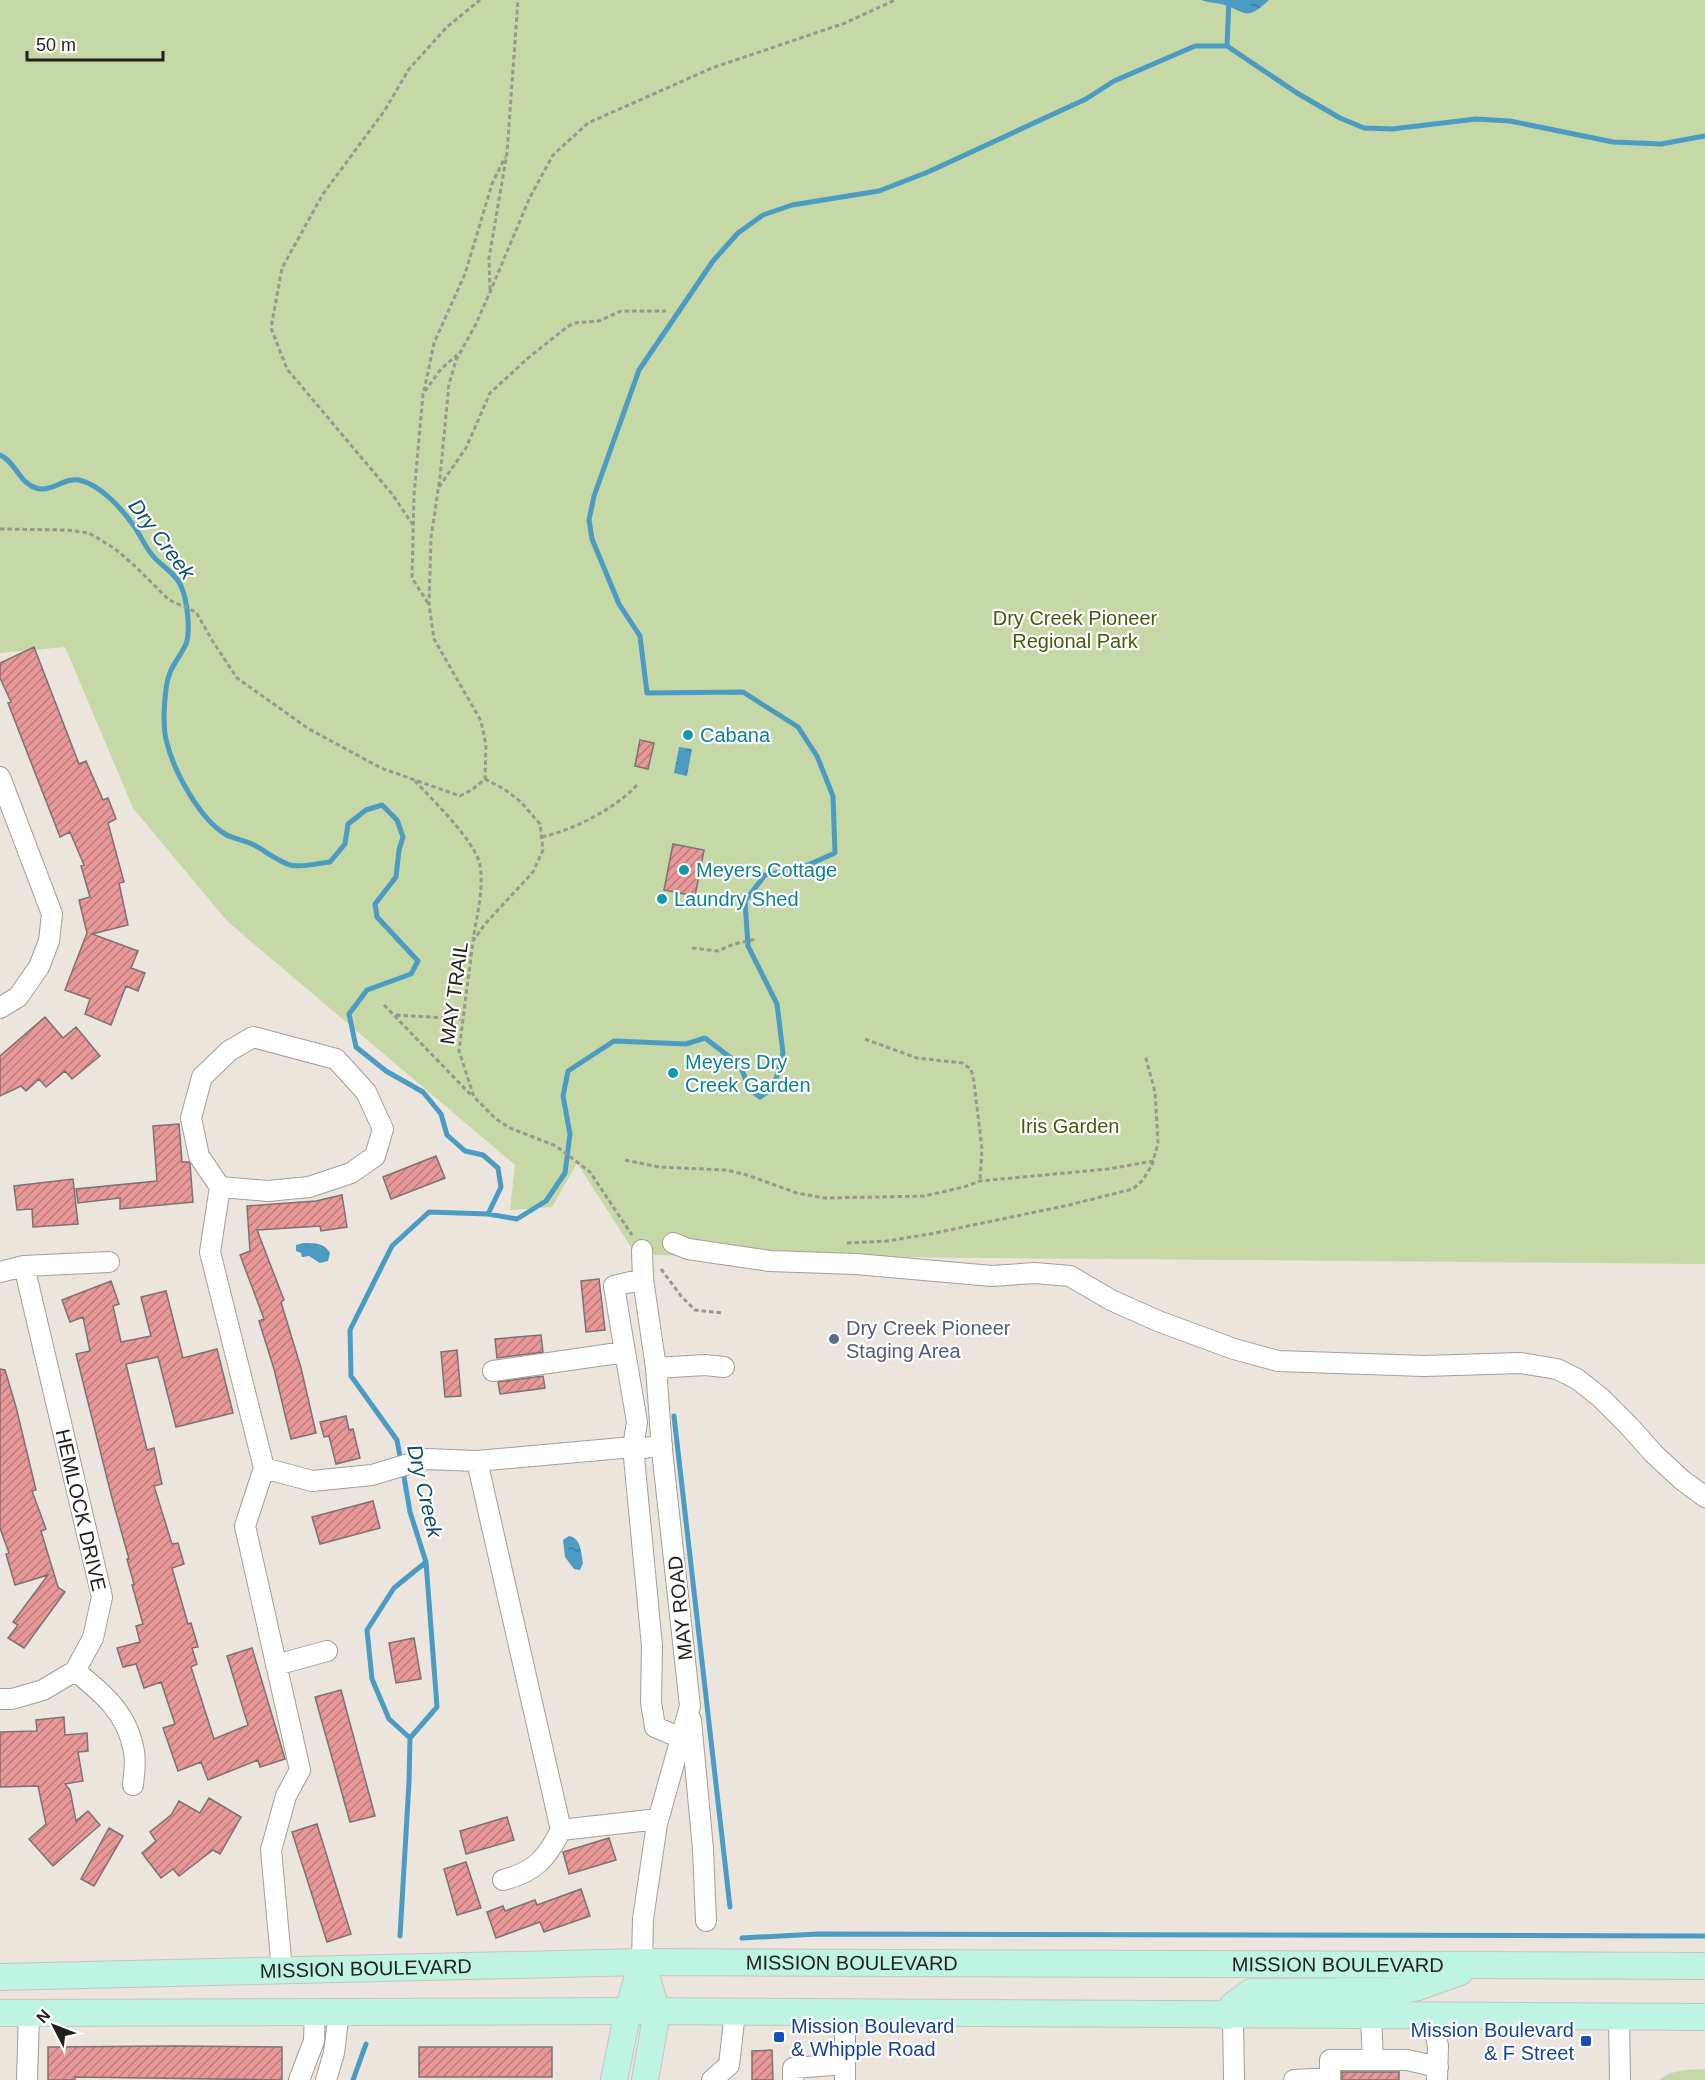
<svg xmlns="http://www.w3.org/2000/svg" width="1705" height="2080" font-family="Arial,sans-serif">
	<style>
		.green { fill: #c5d8a5 }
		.water { fill: url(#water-ripples) }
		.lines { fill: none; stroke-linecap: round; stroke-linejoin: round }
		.stream { stroke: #4b9bc2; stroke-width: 5 }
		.building { fill: url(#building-hatch); stroke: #7c7272; stroke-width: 1.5 }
		.minor-casing { stroke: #a59e98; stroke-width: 22 }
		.major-casing { stroke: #c6c5c4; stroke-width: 28 }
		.path { stroke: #9b9691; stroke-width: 3; stroke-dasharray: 4.5 3; stroke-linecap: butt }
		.minor { stroke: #fff; stroke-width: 20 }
		.major { stroke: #bff3e2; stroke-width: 26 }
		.culture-dot { fill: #0f9aa8; stroke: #fff; stroke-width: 2 }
		.service-dot { fill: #5c6f8a; stroke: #fff; stroke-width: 2 }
		.transit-dot { fill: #1a4fb4; stroke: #fff; stroke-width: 2 }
		.labels { text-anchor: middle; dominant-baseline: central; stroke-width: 4.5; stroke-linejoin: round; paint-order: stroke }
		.park-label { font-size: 20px; fill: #465a0c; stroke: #fff }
		.culture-label { font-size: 20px; fill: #0d838f; stroke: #fff; text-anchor: start }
		.street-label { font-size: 20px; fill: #221f1d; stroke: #fff }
		.service-label { font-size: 20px; fill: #4e5e75; stroke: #fff; text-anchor: start }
		.transit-label { font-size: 20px; fill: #164399; stroke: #fff; text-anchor: start }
		.water-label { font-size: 21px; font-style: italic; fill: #0e506b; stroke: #fff }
	</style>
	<defs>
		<pattern id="water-ripples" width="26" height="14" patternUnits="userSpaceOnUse" patternTransform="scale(1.5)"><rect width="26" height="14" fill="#4b9bc2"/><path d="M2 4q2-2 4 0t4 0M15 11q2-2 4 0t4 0" fill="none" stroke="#3e7e9d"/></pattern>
		<pattern id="building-hatch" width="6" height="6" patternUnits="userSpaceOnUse" patternTransform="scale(1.5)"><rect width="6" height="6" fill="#e89897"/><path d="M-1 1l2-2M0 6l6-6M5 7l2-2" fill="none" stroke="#bc7b7b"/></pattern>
	</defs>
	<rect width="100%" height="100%" fill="#ece5de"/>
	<!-- green -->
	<path class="green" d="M0 0H1705V1264L636 1255 577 1163 552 1207 510 1210 515 1165 228 922 133 808 65 647 0 653Z
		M1705 2069V2080H1659C1673 2069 1688 2070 1705 2069Z"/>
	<!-- water -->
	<path class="water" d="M1202 0H1269C1244 23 1247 11 1221 4 1214 2 1207 3 1202 0Z
		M679 747 692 749 687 776 674 773Z
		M303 1243C313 1243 325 1243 330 1253L328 1261 320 1263 309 1256 302 1257 301 1253 296 1251V1245Z
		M569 1536C581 1538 581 1552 583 1563L580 1570 574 1569 565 1557 563 1540Z"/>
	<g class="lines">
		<!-- stream -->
		<path class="stream" d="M1227 46 1229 0
			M0 455C16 462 19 483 36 488 52 493 64 477 79 480 101 485 122 509 134 526 141 536 145 547 153 556 162 567 176 573 181 586 187 599 191 630 186 644 178 661 168 668 166 689 164 706 162 727 167 743 174 771 199 818 225 834 233 839 245 840 254 845 265 851 278 861 290 865 301 868 319 863 330 862L345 844 348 824 366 810 382 805 397 820 403 837 399 850 396 877 375 904 377 917 418 961 411 974 367 990 349 1014 356 1047 386 1071 423 1092 441 1114 447 1135 465 1151 483 1155 498 1168 501 1187 488 1214
			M674 1416 730 1907
			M401 1462 397 1440 351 1376 350 1330 392 1246 429 1212 488 1214 517 1219 546 1201 565 1173 570 1134 563 1096 568 1071 614 1041 686 1044 705 1038 740 1065 750 1090 760 1097 774 1087 783 1053 777 1004 748 946 745 901 765 875 801 868 835 853 833 796 817 756 798 727 743 692 647 693 640 636 619 604 592 539 589 520 594 496 639 370 713 261 738 233 763 215 792 205 879 191 928 172 1086 99 1114 81 1195 46H1227L1297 93 1340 118 1364 128 1392 129 1476 119 1510 121 1613 142 1661 144 1705 136
			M410 1738 389 1719 372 1679 367 1630 394 1588 426 1562
			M400 1936 409 1782 410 1738 437 1707 426 1562 410 1512 403 1471
			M742 1938 818 1934 1705 1936
			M353 2080 366 2044"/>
	</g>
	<!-- building -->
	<path class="building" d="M34 647 79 764 86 761 103 800 108 798 116 819 108 823 124 882 119 883 128 925 92 934 138 951 131 968 145 973 138 991 126 986 111 1025 85 1014 90 999 65 990 87 933 79 900 90 897 81 866 84 865 70 832 60 837 8 703 11 702 0 678V663Z
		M640 740 654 743 648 769 635 766Z
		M673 844 704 850 695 896 664 890Z
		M45 1017 63 1038 76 1027 100 1056 72 1079 65 1071 46 1087 39 1079 26 1091 21 1086 0 1096V1056Z
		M179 1124 182 1162H189L190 1164 193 1202 120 1209V1198L78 1203 76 1189 157 1181 153 1126Z
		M436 1156 445 1178 391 1199 383 1177Z
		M73 1179 78 1224 33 1227 32 1209 17 1210 14 1186Z
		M342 1195 347 1227 321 1231 320 1226 257 1230 284 1300 281 1302 301 1368 316 1433 291 1439 274 1369 259 1321 264 1319 240 1255 250 1251 247 1206 316 1201Z
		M599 1279 605 1330 586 1332 581 1281Z
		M111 1281 119 1304 113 1306 121 1342 151 1336 141 1297 166 1291 183 1358 217 1349 233 1413 176 1427 158 1357 126 1364 147 1450 154 1448 162 1484 154 1486 172 1544 178 1543 184 1564 172 1568 188 1624 191 1623 198 1647 192 1648 197 1664 191 1667 214 1739 248 1725 227 1656 252 1648 285 1759 260 1767 258 1760 208 1780 201 1762 178 1771 163 1728 175 1724 161 1682 144 1688 136 1664 123 1667 117 1648 140 1642 136 1626 143 1624 132 1585 134 1584 127 1559H129L112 1498 76 1354 90 1351 83 1317 70 1322 62 1300Z
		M541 1335 543 1352 497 1358 495 1339Z
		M457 1350 461 1396 445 1397 441 1352Z
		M0 1369 5 1370 16 1407 36 1490 32 1491 46 1529 41 1531 58 1587 65 1592 24 1648 8 1638 18 1625 13 1622 48 1575 15 1585 6 1554 9 1553 0 1528Z
		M543 1376 545 1388 500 1394 498 1382Z
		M346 1416 349 1430 353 1429 360 1458 336 1464 329 1436 324 1437 320 1422Z
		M373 1501 380 1528 320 1544 312 1517Z
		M414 1638 421 1679 396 1683 389 1643Z
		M341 1690 375 1816 350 1822 315 1697Z
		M64 1717 65 1735 87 1733 88 1751 78 1752 83 1781 65 1784 70 1790 76 1821 88 1811 100 1825 53 1866 29 1839 46 1824 38 1786 0 1787V1732L37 1731 36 1720Z
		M209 1798 241 1817 220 1854 213 1850 179 1876 173 1869 161 1878 142 1853 156 1841 150 1832 171 1815 179 1801 200 1813Z
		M507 1817 514 1840 466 1854 460 1831Z
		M317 1824 351 1934 327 1942 292 1832Z
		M109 1828 123 1836 94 1886 81 1879Z
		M609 1838 616 1860 569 1874 563 1852Z
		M466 1862 481 1908 457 1915 444 1869Z
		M581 1889 590 1916 544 1932 540 1922 496 1938 487 1912 503 1906 505 1911 535 1900 537 1905Z
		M174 2046 282 2047V2080L75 2077V2080H48V2047Z
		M419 2047H552V2077H419Z
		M772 2050 773 2080H752V2051Z
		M1342 2072H1399V2080H1342Z"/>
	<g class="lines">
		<!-- minor casing -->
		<g class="minor-casing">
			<path id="minor" d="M0 777 52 914 49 941 39 967 18 997 0 1008
				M220 1187 199 1156 191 1118 202 1077 229 1051 253 1037 336 1059 366 1092 383 1129 375 1156 351 1173 309 1187 268 1191 220 1187 210 1252 264 1468
				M673 1243 688 1249 770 1261 856 1264 992 1276 1035 1273 1070 1276 1111 1300 1158 1321 1234 1349 1278 1361 1424 1366 1520 1363 1557 1369 1577 1379 1601 1398 1629 1426 1654 1454 1682 1480 1705 1497
				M0 1272 24 1266 109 1262
				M625 1352 614 1286 643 1279
				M656 1368 705 1365 724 1367
				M493 1371 625 1352 637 1422 633 1447 645 1448 662 1445
				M477 1461 561 1830 658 1819
				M276 1665 327 1651
				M75 1671C103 1693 128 1714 134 1752 136 1762 134 1774 133 1785
				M0 1699H12L43 1690 75 1671 93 1638 102 1597 24 1266
				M691 1720 703 1849 706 1921
				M503 1880C535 1872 547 1858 561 1830
				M642 1962 643 1919 657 1824 690 1706 662 1450 656 1368 643 1279 642 1250
				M282 1970 271 1850 286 1796 300 1770 245 1526 264 1468 312 1481 372 1475 425 1459 477 1461 633 1447 652 1646 651 1702 655 1727 681 1738
				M845 2013V2080
				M1233 2016 1234 2080
				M1371 2017 1373 2060
				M1432 2017 1438 2046 1437 2080
				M1619 2018 1620 2080
				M27 2080 29 2013
				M299 2080 314 2041 315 2012
				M326 2080 334 2053 339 2012
				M712 2080 729 2065 735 2012
				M793 2080V2068L845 2064
				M1294 2080 1330 2078V2060H1407L1438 2067"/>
		</g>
		<!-- major casing -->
		<g class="major-casing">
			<g id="major">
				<path d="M642 1962 657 2012 645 2080"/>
				<path id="s1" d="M0 1977 642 1962 1705 1966"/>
				<path d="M0 2013 628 2011 1705 2017"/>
				<path d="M1227 2016 1233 2005 1251 1992 1399 1991 1418 1987 1460 1972"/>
				<path d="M614 2080 628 2011 642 1962"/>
			</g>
		</g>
		<!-- path -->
		<path class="path" d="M490 290 489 258 507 153 518 0
			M424 391 434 343 465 274 492 184 505 157
			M439 487 466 448 490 393 527 359 567 327 573 323 599 321 621 311H666
			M413 525 392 494 287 369 271 328 282 268 323 194 385 110 409 69 447 27 480 0
			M0 529 67 530 89 533 114 548 136 567 169 600 196 612 212 640 237 678 309 729 381 768 460 796 473 789 485 779 486 745 481 721 434 639 429 604 431 538 440 477 449 384 456 360 475 326 490 292 530 197 553 155 588 123 712 68 845 23 895 0
			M428 603 412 578 414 495 423 394 441 369 457 355
			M485 779 504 789 521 802 540 824 543 850 533 872 485 924 473 941 459 1051 474 1097 496 1119 510 1128 556 1146 590 1172 632 1235
			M415 781C432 799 475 841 480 865 484 888 477 916 473 939
			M542 837C573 830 615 809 637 785
			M692 948 718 951 734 944 757 939
			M384 1005 472 1096
			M396 1015 463 1019
			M865 1039 917 1058 962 1063 971 1069 974 1082 982 1149 980 1181
			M625 1160 659 1167 726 1170 747 1175 797 1193 824 1198 924 1196 964 1187 980 1181 1108 1169 1153 1161
			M847 1243 887 1241 930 1234 1069 1205 1133 1189 1143 1180 1152 1165 1158 1143 1155 1092 1145 1055
			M661 1269 681 1296 695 1310 723 1313"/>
		<!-- minor -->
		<use href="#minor" class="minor"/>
		<!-- major -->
		<use href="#major" class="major"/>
	</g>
	<!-- markers -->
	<g class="culture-dot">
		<circle cx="688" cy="735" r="6"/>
		<circle cx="684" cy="870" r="6"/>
		<circle cx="662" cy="899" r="6"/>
		<circle cx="673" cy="1073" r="6"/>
	</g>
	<circle class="service-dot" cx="834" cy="1339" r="6"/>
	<g class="transit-dot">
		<rect x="773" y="2031" width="12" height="12" rx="3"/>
		<rect x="1580" y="2035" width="12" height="12" rx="3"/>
	</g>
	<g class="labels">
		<!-- park labels -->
		<g class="park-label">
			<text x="1075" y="618">Dry Creek Pioneer<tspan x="1075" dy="23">Regional Park</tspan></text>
			<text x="1070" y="1126">Iris Garden</text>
		</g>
		<!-- culture labels -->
		<g class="culture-label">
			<text x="700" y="735">Cabana</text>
			<text x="696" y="870">Meyers Cottage</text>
			<text x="674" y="899">Laundry Shed</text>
			<text x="685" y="1062">Meyers Dry<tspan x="685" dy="23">Creek Garden</tspan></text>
		</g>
		<!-- street labels -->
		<g class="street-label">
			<text transform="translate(454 993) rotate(-82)">MAY TRAIL</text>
			<text transform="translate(81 1510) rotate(77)">HEMLOCK DRIVE</text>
			<text transform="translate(680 1608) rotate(-96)">MAY ROAD</text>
			<text stroke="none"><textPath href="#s1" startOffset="852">MISSION BOULEVARD</textPath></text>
			<text stroke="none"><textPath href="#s1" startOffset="1338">MISSION BOULEVARD</textPath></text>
			<text stroke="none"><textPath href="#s1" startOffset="366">MISSION BOULEVARD</textPath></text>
		</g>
		<!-- service labels -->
		<g class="service-label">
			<text x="846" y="1328">Dry Creek Pioneer<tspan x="846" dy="23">Staging Area</tspan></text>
		</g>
		<!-- transit labels -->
		<g class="transit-label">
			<text x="791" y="2026">Mission Boulevard<tspan x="791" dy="23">&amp; Whipple Road</tspan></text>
			<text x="1574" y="2030" text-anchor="end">Mission Boulevard<tspan x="1574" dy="23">&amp; F Street</tspan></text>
		</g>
		<!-- water labels -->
		<g class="water-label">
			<text transform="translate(162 539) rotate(53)">Dry Creek</text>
			<text transform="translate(425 1491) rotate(77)">Dry Creek</text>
		</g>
	</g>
	<!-- north arrow -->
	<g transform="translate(54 2026) rotate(312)" stroke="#ffffff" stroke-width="4.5" paint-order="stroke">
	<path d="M0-4.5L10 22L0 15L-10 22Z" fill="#221f1d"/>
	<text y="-9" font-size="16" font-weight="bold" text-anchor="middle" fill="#221f1d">N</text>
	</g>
	<!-- scale -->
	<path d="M27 51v9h136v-9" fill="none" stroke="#221f1d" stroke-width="3"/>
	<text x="36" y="51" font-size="18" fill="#221f1d" stroke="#ffffff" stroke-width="4.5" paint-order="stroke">50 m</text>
</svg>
